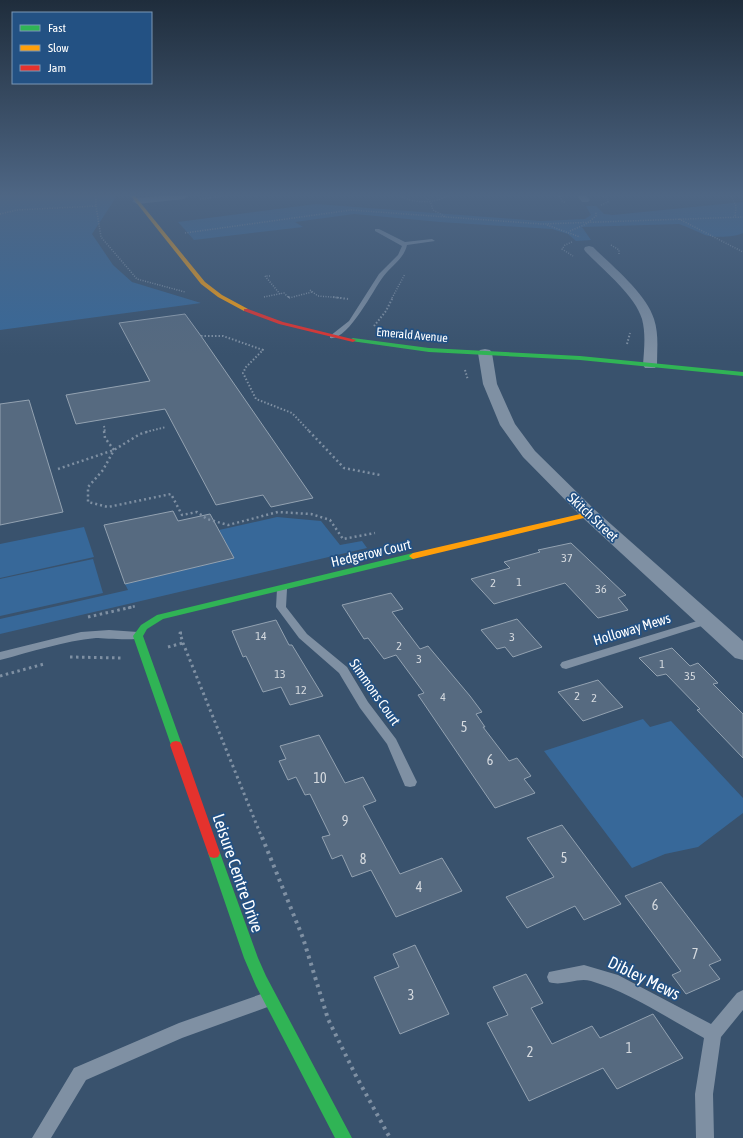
<svg xmlns="http://www.w3.org/2000/svg" width="743" height="1138" font-family="'Asap Condensed',sans-serif">
	<style>
		.green { fill: #376899 }
		.building { fill: #566a80; stroke: #93a2b1 }
		.lines { fill: none; stroke-linecap: round; stroke-linejoin: round }
		.path-far4 { stroke: #7f90a3; stroke-width: 1.5; stroke-dasharray: 1 1.5; stroke-linecap: butt }
		.path-far3 { stroke: #7f90a3; stroke-width: 2; stroke-dasharray: 1.5 2; stroke-linecap: butt }
		.path-far2 { stroke: #7f90a3; stroke-width: 2.5; stroke-dasharray: 2 3; stroke-linecap: butt }
		.path-far1 { stroke: #7f90a3; stroke-width: 3; stroke-dasharray: 2.5 3.5; stroke-linecap: butt }
		.path { stroke: #7f90a3; stroke-width: 4; stroke-dasharray: 3 4.5; stroke-linecap: butt }
		.lane { fill: #7f90a3; fill-rule: evenodd }
		.street { fill: #7f90a3; fill-rule: evenodd }
		.fast { fill: #30b455; fill-rule: evenodd }
		.slow { fill: #ff9f0a; fill-rule: evenodd }
		.jam { fill: #e5322d; fill-rule: evenodd }
		.labels { text-anchor: middle; dominant-baseline: central; stroke-width: 3.5; stroke-linejoin: round; paint-order: stroke }
		.far-street-label { font-size: 12px; fill: #fff; stroke: #235183 }
		.number-label { font-size: 12px; fill: #d5dadf }
		.street-label { font-size: 14px; fill: #fff; stroke: #235183 }
		.near-number-label { font-size: 14px; fill: #d5dadf }
		.near-street-label { font-size: 17px; fill: #fff; stroke: #235183 }
	</style>
	<rect width="100%" height="100%" fill="#39526d"/>
	<!-- green -->
	<path class="green" d="M0 196H113L115 199 92 234 113 265 132 282 201 303 0 330Z
		M743 202V233C737 237 713 238 705 235 696 231 688 227 679 224L582 227 591 240 576 241 568 234 552 229 440 222 354 214 295 222 303 227 194 240 178 222 316 204 541 221 585 219 591 215 586 206H596L604 214 613 215Z
		M277 517 321 521 340 545 362 541 367 548 0 634V619L128 590 125 584 234 558 219 530Z
		M84 527 94 557 0 578V544Z
		M93 559 103 593 0 616V579Z
		M643 719 650 727 671 721 743 798V813L698 847 665 854 632 868 544 751Z"/>
	<!-- building -->
	<path class="building" d="M185 314 201 336 313 498 271 507 263 495 216 505 165 409 76 424 66 395 150 381 119 323Z
		M29 400 63 512 0 525V404Z
		M173 511 178 521 210 514 234 558 125 584 104 525Z
		M571 543 626 595 618 598 628 610 598 618 565 583 494 604 471 579 510 568 504 562 540 552 538 550Z
		M391 593 403 609 392 612 420 649 428 646 470 696 482 712 476 714 485 727H483L509 761 517 758 531 776 524 779 535 793 495 808 418 695 424 693 396 655 384 659 368 638 364 639 342 605Z
		M517 619 542 647 513 657 505 647 497 649 481 630Z
		M276 620 289 645H292L323 696 290 705 281 687 263 692 246 656 243 657 232 631Z
		M672 648 690 666 698 663 718 683 713 684 743 714V758L697 710 700 709 666 674 657 676 639 658Z
		M598 680 623 707 583 721 558 692Z
		M319 735 345 783 363 777 376 801 363 806 400 874 442 858 462 891 396 917 371 870 352 877 342 855 332 859 322 837 330 835 310 794 305 795 296 777 288 780 279 761 286 759 280 746Z
		M562 825 621 904 584 920 575 906 527 928 506 897 554 877 527 838Z
		M661 882 721 960 709 965 720 979 686 994 672 975 681 971 625 896Z
		M415 945 449 1014 400 1034 374 977 399 967 393 954Z
		M526 974 543 1003 531 1008 552 1044 592 1026 600 1038 653 1014 683 1058 617 1089 603 1068 529 1101 487 1023 508 1015 493 987Z"/>
	<g class="lines">
		<!-- path-far4 -->
		<path class="path-far4" d="M400 196C414 203 433 204 447 196
			M424 196 430 201 433 210 446 217
			M560 196 562 201 566 203
			M731 196 736 206 735 217
			M200 199 226 196
			M601 205 608 202 607 198 603 196
			M96 206 101 237 137 279 185 292
			M0 214 17 210 96 206V196
			M679 219 743 252
			M547 225 580 237
			M570 231 586 224 596 216V212
			M185 233 351 210 542 224 743 217
			M572 242 565 245 562 249 573 256
			M611 245 619 250V254
			M270 276H265L280 294
			M310 290 318 296 343 298
			M264 297 284 293 289 298 312 292
			M392 298 405 274"/>
		<!-- path-far3 -->
		<path class="path-far3" d="M288 297H291
			M333 297 348 299
			M374 326 386 311 393 297
			M201 336H223L263 350 246 367 243 373 256 399 292 413 310 432
			M627 344 630 333
			M465 370 468 380
			M104 426 105 432
			M146 432 166 427"/>
		<!-- path-far2 -->
		<path class="path-far2" d="M104 431 105 438 114 450 103 470 88 487V502L108 507 171 494 182 515 197 512 207 519 228 525 278 512 311 514 330 520 343 539 375 533
			M309 431 344 468 380 475
			M58 469 114 450 140 434 150 431
			M128 608 136 606"/>
		<!-- path-far1 -->
		<path class="path-far1" d="M88 617 132 607
			M182 633H180L183 643 262 838
			M168 647 183 643
			M70 657 121 658
			M0 676 44 664"/>
		<!-- path -->
		<path class="path" d="M262 837 303 938 328 1019 355 1074 390 1138"/>
		<!-- lane -->
		<path class="lane" d="M375 229H379L405 242 432 239 435 241 407 245C404 259 391 266 383 277 373 290 348 341 330 338V336L349 321 379 274 398 255 402 246 375 231Z
			M282 586 287 589 286 607 307 634 347 667 368 702 396 739 417 782 415 786 410 787 405 786 387 744 360 708 339 673 299 638 276 607 277 589Z
			M707 618 712 621 711 623 566 669 562 668 560 665 562 662Z
			M109 630 138 632 143 636C140 642 105 638 96 638 64 641 31 652 0 660V652L81 632Z
			M584 965 618 975 711 1024 737 993 743 990V1010L721 1037 713 1094 714 1138H696L695 1094 704 1038C669 1019 629 992 591 981 577 977 563 987 549 982L547 977 549 972Z
			M267 992 273 995 275 1000 273 1005 182 1038 86 1080 51 1138H32L74 1068 179 1023Z"/>
		<!-- street -->
		<path class="street" d="M161 196H188L184 199 137 204 132 201 137 198Z
			M577 196H586L590 200 588 202H582Z
			M589 246 593 247C612 266 646 293 654 319 659 334 657 350 657 365L655 368H645L643 365C644 350 646 334 642 319 635 295 602 269 585 251L584 249 585 247Z
			M485 349 490 350 492 353 497 384 515 424 535 451 595 510 743 641V660L735 658 583 518 523 457 500 425 483 384 478 353 480 350Z"/>
		<!-- fast -->
		<path class="fast" d="M353 338 429 348 580 356 743 372V376L580 360 429 352 351 341V339Z
			M413 553 416 554 417 556 416 558 163 619 147 629 143 636 182 745 180 748 176 749 172 748 133 636 141 625 157 615Z
			M214 848 218 849 220 853 258 958 266 976 352 1138H335L256 986 244 958 208 853 210 849Z"/>
		<!-- slow -->
		<path class="slow" d="M131 196H135L205 282 222 295 248 309V311H244L218 297 201 284Z
			M589 512H592L593 514 592 516 413 559 409 556 413 553Z"/>
		<!-- jam -->
		<path class="jam" d="M244 309H248L283 322 356 340 353 342 279 324 244 311Z
			M176 741 180 742 182 745 220 853 218 857 214 858 210 857 208 853 170 745 172 742Z"/>
	</g>
	<!-- sky -->
	<linearGradient id="sky" x2="0" y2="1"><stop stop-color="#1f2d3c"/><stop offset="0.55" stop-color="#4e6684"/><stop offset="1" stop-color="#4e6684" stop-opacity="0"/></linearGradient>
	<rect width="743" height="355" fill="url(#sky)"/>
	<g class="labels">
		<!-- far-street labels -->
		<g class="far-street-label">
			<text transform="translate(412 335) rotate(5)">Emerald Avenue</text>
		</g>
		<!-- number labels -->
		<g class="number-label">
			<text x="567" y="558">37</text>
			<text x="519" y="582">1</text>
			<text x="493" y="583">2</text>
			<text x="601" y="589">36</text>
			<text x="261" y="636">14</text>
			<text x="512" y="637">3</text>
			<text x="399" y="646">2</text>
			<text x="419" y="659">3</text>
			<text x="662" y="664">1</text>
			<text x="280" y="674">13</text>
			<text x="690" y="676">35</text>
			<text x="301" y="690">12</text>
			<text x="577" y="696">2</text>
			<text x="443" y="697">4</text>
			<text x="594" y="698">2</text>
		</g>
		<!-- street labels -->
		<g class="street-label">
			<text transform="translate(593 517) rotate(43)">Skitch Street</text>
			<text transform="translate(371 553) rotate(-13)">Hedgerow Court</text>
			<text transform="translate(632 629) rotate(-17)">Holloway Mews</text>
			<text transform="translate(375 692) rotate(55)">Simmons Court</text>
		</g>
		<!-- near-number labels -->
		<g class="near-number-label">
			<text x="464" y="727">5</text>
			<text x="490" y="760">6</text>
			<text x="320" y="778">10</text>
			<text x="345" y="821">9</text>
			<text x="564" y="858">5</text>
			<text x="363" y="859">8</text>
			<text x="419" y="887">4</text>
			<text x="655" y="905">6</text>
			<text x="695" y="954">7</text>
			<text x="411" y="995">3</text>
			<text x="629" y="1048">1</text>
			<text x="530" y="1052">2</text>
		</g>
		<!-- near-street labels -->
		<g class="near-street-label">
			<text transform="translate(238 873) rotate(71)">Leisure Centre Drive</text>
			<text transform="translate(644 978) rotate(26)">Dibley Mews</text>
		</g>
	</g>
	<!-- legend -->
	<rect x="12" y="12" width="140" height="72" fill="#235183" stroke="#7b97b5"/>
	<rect x="20" y="25" width="20" height="6" fill="#30b455" stroke="#7b97b5"/>
	<text x="48" y="32" font-size="12" fill="#ffffff">Fast</text>
	<rect x="20" y="45" width="20" height="6" fill="#ff9f0a" stroke="#7b97b5"/>
	<text x="48" y="52" font-size="12" fill="#ffffff">Slow</text>
	<rect x="20" y="65" width="20" height="6" fill="#e5322d" stroke="#7b97b5"/>
	<text x="48" y="72" font-size="12" fill="#ffffff">Jam</text>
</svg>
